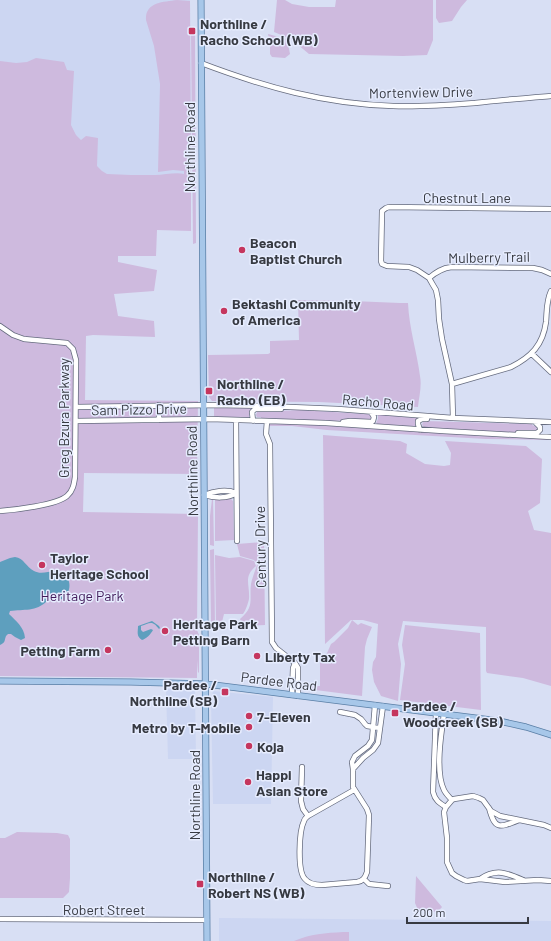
<svg xmlns="http://www.w3.org/2000/svg" width="551" height="941" font-family="Barlow,sans-serif">
	<style>
		.built { fill: #ccd6f2 }
		.green { fill: #cebade }
		.water { fill: #5e9fbe }
		.lines { fill: none; stroke-linecap: round; stroke-linejoin: round }
		.minor-casing { stroke: #656b7e; stroke-width: 6 }
		.major-casing { stroke: #597ea5; stroke-width: 7 }
		.minor { stroke: #fff; stroke-width: 4.5 }
		.major { stroke: #a7c7e9; stroke-width: 5.5 }
		.poi-dot { fill: #c5365e; stroke: #e6ecfe; stroke-width: 1.5 }
		.labels { text-anchor: middle; dominant-baseline: central; stroke-width: 3; stroke-linejoin: round; paint-order: stroke }
		.poi-label { font-size: 14px; font-weight: bold; fill: #373a42; stroke: #e6ecfe; text-anchor: start }
		.street-label { font-size: 14px; fill: #373a42; stroke: #e6ecfe }
		.park-label { font-size: 14px; fill: #411a59; stroke: #e6ecfe }
	</style>
	<rect width="100%" height="100%" fill="#d8dff4"/>
	<!-- built -->
	<path class="built" d="M0 0H190L191 178 0 176Z
		M166 689 195 691 196 759H168Z
		M213 691 273 697 271 804H213L211 701Z
		M219 918 551 921V941H219Z"/>
	<!-- green -->
	<path class="green" d="M177 0 190 1 191 172H187L190 174V177L191 178V231L157 230 156 256H118V262L157 270 154 291 114 294 118 316 154 321 155 337 93 335 86 336 85 400 198 401 197 474 84 473 83 512 198 514 197 630 199 635V672L198 673 197 660V678L0 676V61L16 63 27 62 36 58 64 62 67 70 74 71 71 125 76 135 81 140 86 136 98 138 97 166 102 171 107 174C123 175 139 175 155 175 164 175 176 172 184 174V171L173 170 158 172 160 84 154 46 146 20C145 2 163 2 177 0Z
		M277 0H285L292 4 309 7H335L336 0H433V40L427 55 403 56 309 54 291 39 274 32Z
		M436 0H467L461 7 452 21 439 23 436 18Z
		M191 32 195 33 196 243 193 244Z
		M268 34 287 39 290 54 285 58 272 57 270 54V43Z
		M298 300 352 301 400 303H408C409 328 417 352 420 376 422 386 419 397 418 407L319 402 212 401 209 397V393L208 355 268 354 270 353V341L299 340Z
		M214 408H250L251 409 249 413V418H224L214 417Z
		M300 410 366 414H367L370 415 371 418 369 420 329 421 261 418V417H257L256 415 257 412H260V411H278Z
		M378 414 416 418H417L415 427 378 424 376 423 378 419Z
		M426 421 532 424V425L535 426 537 428V430L533 432H493L426 428V427H424L422 425 423 422Z
		M273 423C366 426 458 436 551 439V440L486 439 327 430 292 426H269L270 424Z
		M323 435 400 441 407 444 406 453 425 464 444 466 450 465 451 453 445 441 526 446 542 459 540 503 528 511 534 530 551 533V686L523 678 487 673 486 671V627L403 621 398 644 401 664 398 701 381 696 374 682 372 670 373 662 376 657 378 624 363 620H351L325 644Z
		M212 499H213L214 546 210 545V516Z
		M215 499H231L233 501 234 540 215 541Z
		M264 542 265 625 243 626 240 619C255 606 249 600 251 584 252 578 255 571 257 565L254 560 240 556 237 544Z
		M214 549 215 625 211 624 210 550Z
		M215 555 229 558 240 557 254 561 256 566C243 577 250 584 249 599 248 603 246 610 243 614H224L222 622H219V625H216Z
		M352 620 358 625 361 623 372 627 367 639 365 647 362 696 300 688V686H320V660H324L331 644 334 642 348 628Z
		M405 625 480 633 481 710 400 700 405 664 402 645Z
		M17 832 57 833 68 835 70 839V878L69 892 63 898H0V838H5Z
		M416 876 442 907C437 914 427 912 418 910L415 903Z
		M343 932H349V941H294C310 934 326 933 343 932Z"/>
	<!-- water -->
	<path class="water" d="M15 557C24 558 26 567 34 571 43 576 53 568 62 573 72 578 72 593 62 599 58 601 52 601 47 601 36 612 24 609 10 611L9 614C16 621 24 627 25 638L21 640 15 637 11 634H8L6 636C4 641 6 642 0 645V562L10 558Z
		M152 621 159 626 160 628 159 629C152 620 150 623 141 626V630L143 632 151 629 153 630C151 634 146 639 142 640 136 636 138 632 138 626Z"/>
	<g class="lines">
		<!-- minor casing -->
		<g class="minor-casing">
			<path id="minor" d="M201 63C264 87 325 104 393 106 420 107 448 105 475 103 500 100 526 98 551 96
				M429 278C436 272 442 268 452 267L533 268 542 270 551 274
				M0 326 13 335 24 339 67 343 73 349 76 360 75 477C74 484 73 491 67 496 57 505 14 510 0 511
				M532 354 551 372
				M452 384 511 367C531 357 543 345 546 322 547 311 546 302 551 291
				M159 405V420
				M76 407 213 405 266 406 338 409 453 418 551 422
				M453 418 452 384 442 339 439 319 438 300 436 290 433 285 429 278 417 270 409 267 387 266 382 264 381 261 382 211 386 208 389 207 551 209
				M236 420 237 541
				M76 421 210 419 326 423 443 431 551 437
				M253 421 252 412 255 409H281
				M267 421 266 434 270 444 272 642 276 648 295 663
				M343 422 350 421 372 422 373 421 374 417 371 412
				M420 430 418 424V421L422 419H427
				M518 433H537L540 430V427L535 422
				M204 495C214 498 228 499 236 493
				M204 495C214 491 227 489 236 493
				M292 695 293 668 295 663 298 668V696
				M375 705 372 740 368 746 355 756 352 762 353 769 363 758 373 750 378 743 383 706
				M340 712 355 715 361 719 365 724 367 726 380 728
				M436 713 433 792C435 800 439 803 446 807
				M444 714C441 734 435 772 444 790 446 794 449 797 452 800
				M302 767 301 801 303 809 308 816
				M353 769V787L367 809 369 815 367 872C365 878 363 881 357 882L322 885C315 885 309 884 305 879 297 871 299 831 304 821 305 818 306 818 308 816L354 790
				M489 808C495 830 499 828 519 820
				M551 828 544 825 500 816 491 811 483 800 479 798 473 796 454 799 452 800 446 807 444 812 447 838V862L452 873 456 876 464 880 467 881 480 879 505 882 538 880 551 881
				M364 879 369 884 388 886
				M480 879C496 868 507 873 523 880
				M0 919 207 920"/>
		</g>
		<!-- major casing -->
		<g class="major-casing">
			<path id="major" d="M201 0 207 941
				M0 681 131 682 206 684 499 721 526 727 551 735"/>
		</g>
		<!-- minor -->
		<use href="#minor" class="minor"/>
		<!-- major -->
		<use href="#major" class="major"/>
	</g>
	<!-- markers -->
	<g class="poi-dot">
		<rect x="188" y="27" width="8" height="8" rx="2"/>
		<circle cx="242" cy="250" r="4"/>
		<circle cx="224" cy="311" r="4"/>
		<rect x="205" y="387" width="8" height="8" rx="2"/>
		<circle cx="42" cy="565" r="4"/>
		<circle cx="165" cy="631" r="4"/>
		<circle cx="108" cy="650" r="4"/>
		<circle cx="257" cy="656" r="4"/>
		<rect x="221" y="688" width="8" height="8" rx="2"/>
		<rect x="391" y="709" width="8" height="8" rx="2"/>
		<circle cx="249" cy="716" r="4"/>
		<circle cx="249" cy="727" r="4"/>
		<circle cx="249" cy="746" r="4"/>
		<circle cx="248" cy="782" r="4"/>
		<rect x="196" y="880" width="8" height="8" rx="2"/>
	</g>
	<g class="labels">
		<!-- poi labels -->
		<g class="poi-label">
			<text x="200" y="23">Northline /<tspan x="200" dy="16">Racho School (WB)</tspan></text>
			<text x="250" y="242">Beacon<tspan x="250" dy="16">Baptist Church</tspan></text>
			<text x="232" y="303">Bektashi Community<tspan x="232" dy="16">of America</tspan></text>
			<text x="217" y="383">Northline /<tspan x="217" dy="16">Racho (EB)</tspan></text>
			<text x="50" y="557">Taylor<tspan x="50" dy="16">Heritage School</tspan></text>
			<text x="173" y="623">Heritage Park<tspan x="173" dy="16">Petting Barn</tspan></text>
			<text x="100" y="650" text-anchor="end">Petting Farm</text>
			<text x="265" y="656">Liberty Tax</text>
			<text x="217" y="684" text-anchor="end">Pardee /<tspan x="217" dy="16">Northline (SB)</tspan></text>
			<text x="403" y="705">Pardee /<tspan x="403" dy="16">Woodcreek (SB)</tspan></text>
			<text x="257" y="716">7-Eleven</text>
			<text x="241" y="727" text-anchor="end">Metro by T-Mobile</text>
			<text x="257" y="746">Koja</text>
			<text x="256" y="774">Happi<tspan x="256" dy="16">Asian Store</tspan></text>
			<text x="208" y="876">Northline /<tspan x="208" dy="16">Robert NS (WB)</tspan></text>
		</g>
		<!-- street labels -->
		<g class="street-label">
			<text transform="translate(421 92) rotate(-1)">Mortenview Drive</text>
			<text transform="translate(189 147) rotate(-90)">Northline Road</text>
			<text x="467" y="197">Chestnut Lane</text>
			<text transform="translate(489 257) rotate(-1)">Mulberry Trail</text>
			<text transform="translate(378 402) rotate(5)">Racho Road</text>
			<text transform="translate(139 409) rotate(-1)">Sam Pizzo Drive</text>
			<text transform="translate(63 418) rotate(-90)">Greg Bzura Parkway</text>
			<text transform="translate(192 471) rotate(-91)">Northline Road</text>
			<text transform="translate(260 547) rotate(-91)">Century Drive</text>
			<text transform="translate(279 681) rotate(7)">Pardee Road</text>
			<text transform="translate(194 795) rotate(-90)">Northline Road</text>
			<text x="104" y="909">Robert Street</text>
		</g>
		<!-- park labels -->
		<g class="park-label">
			<text x="82" y="595">Heritage Park</text>
		</g>
	</g>
	<!-- scale -->
	<path d="M407 917v6h121v-6" fill="none" stroke="#373a42" stroke-width="2"/>
	<text x="413" y="917" font-size="12" fill="#373a42" stroke="#e6ecfe" stroke-width="3" paint-order="stroke">200 m</text>
</svg>
